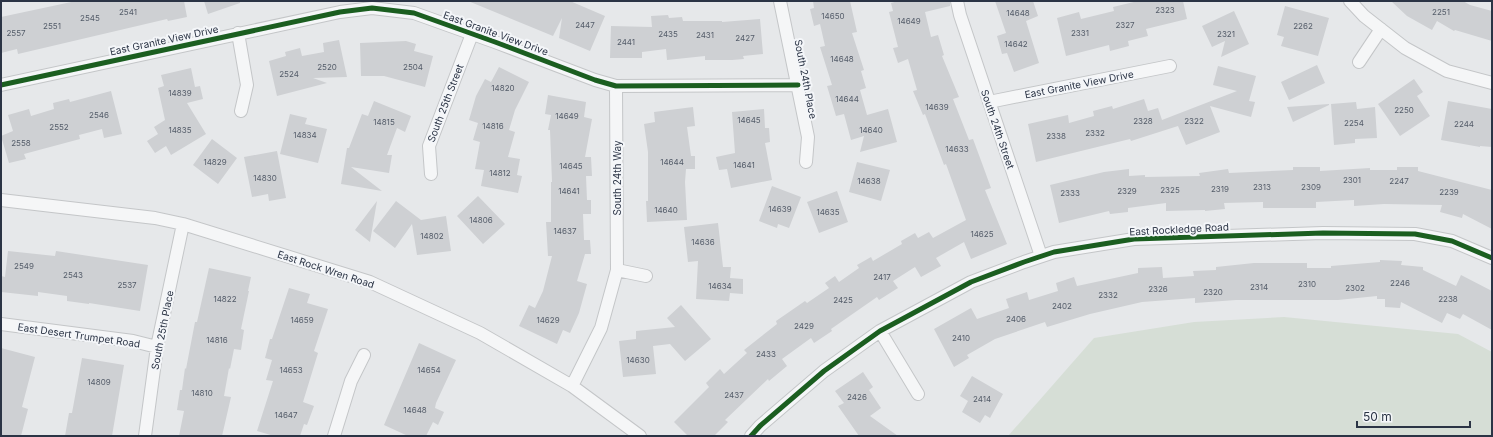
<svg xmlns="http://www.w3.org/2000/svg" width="1493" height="437" font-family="Inter,sans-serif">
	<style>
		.green { fill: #d6ded6 }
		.building { fill: #ced0d3 }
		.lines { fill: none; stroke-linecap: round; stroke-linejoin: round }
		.street-casing { stroke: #c4c6c8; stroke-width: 14 }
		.street { stroke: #f5f6f7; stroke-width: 12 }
		.cycleway-casing { stroke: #f4f6f9; stroke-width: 8 }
		.cycleway { stroke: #1b5e20; stroke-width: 5 }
		.labels { text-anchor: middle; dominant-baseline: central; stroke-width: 4; stroke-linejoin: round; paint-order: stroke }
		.number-label { font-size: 8px; fill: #545c69 }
		.street-label { font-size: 10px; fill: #2b3445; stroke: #f4f6f9 }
	</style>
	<rect width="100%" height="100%" fill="#e6e8ea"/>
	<!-- green -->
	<path class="green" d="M1284 317 1458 334 1492 352V436H1008L1094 338 1194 322Z"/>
	<!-- building -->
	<path class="building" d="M76 1H184L187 17 168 21 167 19 18 54 17 49 1 53V17Z
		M204 1H240V3L208 14Z
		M468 1H570L605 16 590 51 559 38 562 18 553 36Z
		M813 1H850L857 32 852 33 864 70 861 71 866 88 860 90 867 115 888 109 897 142 860 152 864 136 851 140 844 114 836 116 827 86 832 85 820 47 825 46 820 24 814 26 810 9 814 8Z
		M898 1H950V6L925 12 931 37 938 35 944 55 942 56 959 97 953 99 969 140 973 139 983 166 991 188 985 190 1007 244 971 259 964 242 936 258 941 266 921 277 915 267 893 281 898 288 879 300 877 297 831 329 832 331 814 343 811 338 782 359 787 366 769 381 768 379 725 420 728 422 714 436H688L674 422 709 387 706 383 720 369 724 374 747 353 744 350 777 324 776 321 805 301 807 303 829 288 825 283 835 276 839 282 859 268 857 265 871 257 873 261 902 244 901 241 915 233 918 238 929 232 933 238 966 220 946 164 944 165 925 114 923 115 913 91 917 90 908 59 898 63 893 48 898 47 889 12 893 11 891 3Z
		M995 1H1033L1038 16 1026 21 1039 63 1014 72 1007 53 1002 54 997 36 1006 33Z
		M1138 1H1183L1187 19 1146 29 1148 36 1128 41 1129 46 1110 51 1109 45 1066 56 1057 18 1079 12 1081 19 1114 11 1113 7Z
		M1391 1H1463L1470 5 1492 11V41L1455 30 1454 31 1437 21 1432 30 1407 16Z
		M1285 6 1329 18 1318 56 1281 46 1284 37 1277 35Z
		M1234 11 1249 44 1221 57 1225 41 1212 47 1202 26Z
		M668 15 669 18 682 17 683 21H722V22L760 19 763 54 743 56 744 59 732 60H705V56L667 60 666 49 642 52V58H610L611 26 652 27 651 16Z
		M339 40 347 77 313 78 327 83 277 96 269 61 286 56 285 52 300 48 302 56 324 52 323 43Z
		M406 41 416 44 414 51 433 56 425 87 384 76H361L360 43Z
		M1317 65 1325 83 1289 100 1281 82Z
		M1218 66 1256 76 1249 101 1255 102 1251 117 1210 106 1220 132 1186 145 1178 126 1131 141 1130 139 1036 162 1028 124 1068 115 1069 123 1094 116 1093 111 1112 106 1113 109 1144 99 1148 111 1158 108 1162 120 1237 91 1213 85Z
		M499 67 529 82 515 110 509 130 515 132 508 157 520 159 517 175 522 176 518 193 481 186 484 170 475 169 480 142 473 140 478 123 469 120 476 96 485 79 491 82Z
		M191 68 195 87 200 86 203 99 187 103 206 134 171 155 166 146 155 153 147 141 158 134 154 127 165 120 158 88 164 86 161 75Z
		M1414 79 1423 92 1417 96 1430 116 1400 136 1378 104Z
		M111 91 122 134 104 138 102 129 79 135 80 139 24 154 26 159 9 163 1 136 13 131 8 115 29 109 31 116 54 109 53 103 69 99 70 102Z
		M548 95 586 102 584 117 592 119 585 157H591L592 176H586L587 200H591V214H583L584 240H590L591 254H585L577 281 587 284 579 313 570 333 563 330 557 344 519 326 529 305 535 308 543 291 552 256H548L546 222H551V182H552L550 130H548L551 115 545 114Z
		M374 101 411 116 405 132 397 128 387 155H392L389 173 351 167 382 191 341 184 347 148H349L362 114 368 116Z
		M1448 101 1492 109V147L1480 146V147L1441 140Z
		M1356 102 1357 109 1375 107 1377 138 1355 139V143L1334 145 1331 104Z
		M1329 104V105L1293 122 1287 107Z
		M693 107 695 126 687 127 691 156H695V169H686L685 182 687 220 647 222 646 201H648V152L644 124 655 122 654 112Z
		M764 109 765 128H769L770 142 765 143 772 180 731 188 727 169 719 170 716 157 735 153 732 112Z
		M290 114 307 118 305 124 327 129 318 163 280 154Z
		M212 139 237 158 218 184 193 165Z
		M277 151 286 198 269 201 268 194 252 197 244 157Z
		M857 162 890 170 881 201 849 192Z
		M1293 167H1320V171L1370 168V170H1397V167H1418V171L1492 190V229L1463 214 1462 218 1440 212 1442 205 1384 204 1354 206V200L1316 202V208H1263V202L1224 203 1225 209 1205 211V210L1166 211V203L1128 208V212L1110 214 1109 211 1059 223 1050 185 1104 172 1129 169V176L1145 175V177L1200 176 1199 173 1228 169 1229 173 1293 170Z
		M772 186 801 197 789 228 778 224 777 228 759 221Z
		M837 191 848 222 819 233 807 202Z
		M478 196 505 224 483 244 457 216Z
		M377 201 370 242 355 230Z
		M396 201 421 220 446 216 451 251 417 255 412 224 395 248 373 231Z
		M718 223 723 267H731L730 278 743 279V294L730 293 729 301 696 299 698 261 688 262 684 227Z
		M8 251 55 256 56 251 148 265 140 311 89 303V304L67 301V296L38 292V296L1 292V276L5 277Z
		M1380 260 1402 261 1401 265 1423 267V270L1456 286 1461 275 1492 291V330L1463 314 1460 319 1447 313 1442 323 1401 302 1400 308 1385 307V299H1377V296L1338 300H1236L1195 303V298L1142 302 1090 314 1047 327 1045 322 995 339 967 355 969 358 954 367 934 329 971 308 977 319 1009 308 1006 299 1027 292 1029 300 1058 291 1056 283 1074 277 1077 286 1138 273V268L1162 267 1163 278 1194 276 1193 271 1216 270V267L1254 263H1307V268H1331V266L1380 262Z
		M209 268 251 277 248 291H249L241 329 244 330 241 350 234 349 230 369 229 368 224 396 231 397 222 436H179L184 411 177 410 180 390H182L185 368 186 369 195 322H197Z
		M289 288 310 294 307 303 328 309 314 351 318 353 303 402 314 406 307 425 304 424 300 436H274L257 431 273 381 266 380 272 360 265 358 270 339H272Z
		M681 305 711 339 685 361 670 344 653 346 656 374 623 377 619 341 636 339V331L675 327 667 318Z
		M419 343 456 360 436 403 435 408 444 412 438 425 433 422 426 436H408L384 425Z
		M1 348 35 357 22 407 28 409 21 436H1Z
		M82 358 124 365 112 436H65L69 413H72Z
		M863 372 873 387 869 390 881 408 870 416 898 436H859L838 406 844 403 835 391Z
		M972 376 1003 394 990 418 985 415 980 423 962 412 968 401 960 396Z"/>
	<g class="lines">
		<!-- street casing -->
		<g class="street-casing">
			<path id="street" d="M780 1 808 137 806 162
				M957 1 960 15 1041 256
				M1350 1 1364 16 1405 48 1447 71 1492 83
				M238 33 247 85 241 111
				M1359 62 1381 29
				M1 85 340 12 372 8 414 13 495 42 595 80 616 86 798 85
				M989 102 1170 66
				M431 174 429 146 472 34
				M1 200 155 218 183 224 370 282 480 333 572 386 640 436
				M617 270 646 276
				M1 324 133 341 157 347
				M880 331 918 394
				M572 386 601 328 617 270 616 86
				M145 436 157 347 183 224
				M334 436 351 381 364 355
				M751 436 760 426 824 371 880 331 971 282 1024 262 1054 252 1134 239 1323 233 1415 234 1452 241 1492 258"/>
		</g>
		<!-- street -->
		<use href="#street" class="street"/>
		<!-- cycleway casing -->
		<g class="cycleway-casing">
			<path id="cycleway" d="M1 85 340 12 372 8 414 13 495 42 595 80 616 86 798 85
				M751 436 760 426 824 371 880 331 971 282 1024 262 1054 252 1134 239 1323 233 1415 234 1452 241 1492 258"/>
		</g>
		<!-- cycleway -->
		<use href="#cycleway" class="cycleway"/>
	</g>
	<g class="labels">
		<!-- number labels -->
		<g class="number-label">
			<text x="1165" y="10">2323</text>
			<text x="128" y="12">2541</text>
			<text x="1441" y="12">2251</text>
			<text x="1018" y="13">14648</text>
			<text x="833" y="16">14650</text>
			<text x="90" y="18">2545</text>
			<text x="909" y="21">14649</text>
			<text x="585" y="25">2447</text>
			<text x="1125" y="25">2327</text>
			<text x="52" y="26">2551</text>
			<text x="1303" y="26">2262</text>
			<text x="16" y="33">2557</text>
			<text x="1080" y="33">2331</text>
			<text x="668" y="34">2435</text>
			<text x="1226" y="34">2321</text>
			<text x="705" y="35">2431</text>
			<text x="745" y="38">2427</text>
			<text x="626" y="42">2441</text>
			<text x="1016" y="44">14642</text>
			<text x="842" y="59">14648</text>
			<text x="327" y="67">2520</text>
			<text x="413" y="67">2504</text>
			<text x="289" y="74">2524</text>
			<text x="503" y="88">14820</text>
			<text x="180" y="93">14839</text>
			<text x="847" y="99">14644</text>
			<text x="937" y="107">14639</text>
			<text x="1404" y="110">2250</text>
			<text x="99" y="115">2546</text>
			<text x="567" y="116">14649</text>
			<text x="749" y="120">14645</text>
			<text x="1143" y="121">2328</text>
			<text x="1194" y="121">2322</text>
			<text x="384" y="122">14815</text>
			<text x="1354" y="123">2254</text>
			<text x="1464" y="124">2244</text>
			<text x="493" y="126">14816</text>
			<text x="59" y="127">2552</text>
			<text x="180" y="130">14835</text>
			<text x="871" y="130">14640</text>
			<text x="1095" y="133">2332</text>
			<text x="305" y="135">14834</text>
			<text x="1056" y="136">2338</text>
			<text x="21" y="143">2558</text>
			<text x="957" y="149">14633</text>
			<text x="215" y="162">14829</text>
			<text x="672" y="162">14644</text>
			<text x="744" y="165">14641</text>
			<text x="571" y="166">14645</text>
			<text x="500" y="173">14812</text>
			<text x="265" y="178">14830</text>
			<text x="1352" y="180">2301</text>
			<text x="869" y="181">14638</text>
			<text x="1399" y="181">2247</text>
			<text x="1262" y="187">2313</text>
			<text x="1311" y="187">2309</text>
			<text x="1220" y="189">2319</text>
			<text x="1170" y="190">2325</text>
			<text x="569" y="191">14641</text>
			<text x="1127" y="191">2329</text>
			<text x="1449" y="192">2239</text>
			<text x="1070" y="193">2333</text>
			<text x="780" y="209">14639</text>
			<text x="666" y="210">14640</text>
			<text x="828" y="212">14635</text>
			<text x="481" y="220">14806</text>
			<text x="565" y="231">14637</text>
			<text x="982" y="234">14625</text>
			<text x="432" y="236">14802</text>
			<text x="703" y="242">14636</text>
			<text x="24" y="266">2549</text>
			<text x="73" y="275">2543</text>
			<text x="882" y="277">2417</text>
			<text x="1400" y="283">2246</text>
			<text x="1307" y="284">2310</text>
			<text x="127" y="285">2537</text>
			<text x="720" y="286">14634</text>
			<text x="1259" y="287">2314</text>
			<text x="1355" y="288">2302</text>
			<text x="1158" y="289">2326</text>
			<text x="1213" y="292">2320</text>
			<text x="1108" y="295">2332</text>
			<text x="225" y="299">14822</text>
			<text x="1448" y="299">2238</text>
			<text x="843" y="300">2425</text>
			<text x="1062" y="306">2402</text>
			<text x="1016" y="319">2406</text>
			<text x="302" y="320">14659</text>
			<text x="548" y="320">14629</text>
			<text x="804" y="326">2429</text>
			<text x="961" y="338">2410</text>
			<text x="217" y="340">14816</text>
			<text x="766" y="354">2433</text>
			<text x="638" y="360">14630</text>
			<text x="291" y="370">14653</text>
			<text x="429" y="370">14654</text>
			<text x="99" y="382">14809</text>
			<text x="202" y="393">14810</text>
			<text x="734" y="395">2437</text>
			<text x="857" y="397">2426</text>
			<text x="982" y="399">2414</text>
			<text x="415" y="410">14648</text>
			<text x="286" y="415">14647</text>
		</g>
		<!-- street labels -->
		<g class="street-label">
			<text transform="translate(496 33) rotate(20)">East Granite View Drive</text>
			<text transform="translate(164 40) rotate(-12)">East Granite View Drive</text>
			<text transform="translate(806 79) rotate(79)">South 24th Place</text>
			<text transform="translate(1079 84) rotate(-11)">East Granite View Drive</text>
			<text transform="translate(445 103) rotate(-69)">South 25th Street</text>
			<text transform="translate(998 129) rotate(71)">South 24th Street</text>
			<text transform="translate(617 178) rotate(-90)">South 24th Way</text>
			<text transform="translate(1179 229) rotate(-3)">East Rockledge Road</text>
			<text transform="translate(326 269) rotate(18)">East Rock Wren Road</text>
			<text transform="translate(162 330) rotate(-79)">South 25th Place</text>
			<text transform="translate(79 335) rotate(8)">East Desert Trumpet Road</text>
		</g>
	</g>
	<!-- border -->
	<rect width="1493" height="437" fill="none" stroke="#2b3445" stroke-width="4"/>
	<!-- scale -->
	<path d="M1357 421v6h113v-6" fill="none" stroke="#2b3445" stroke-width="2"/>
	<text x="1363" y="421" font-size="12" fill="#2b3445" stroke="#f4f6f9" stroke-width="3" paint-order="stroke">50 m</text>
</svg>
